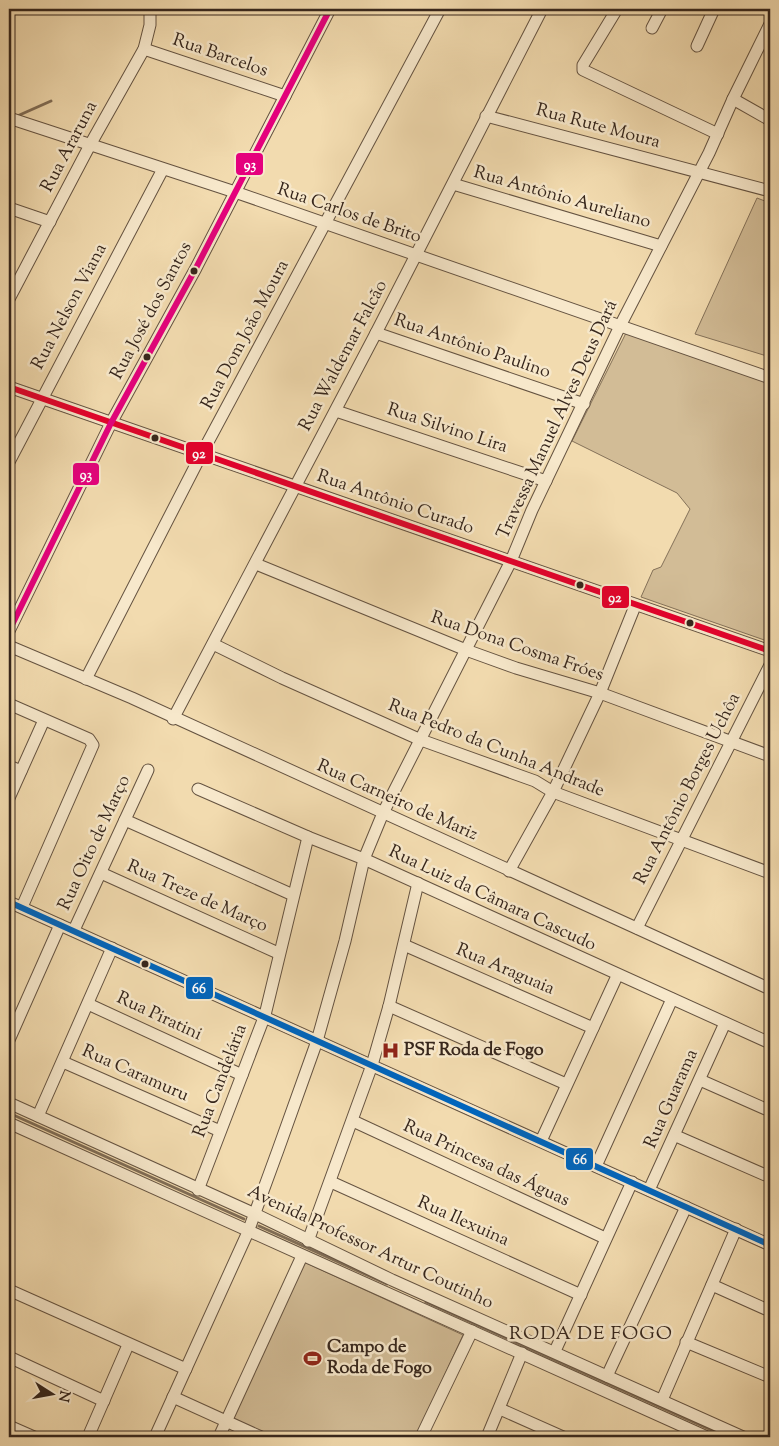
<svg xmlns="http://www.w3.org/2000/svg" width="779" height="1446" font-family="'Sorts Mill Goudy',serif">
<rect width="100%" height="100%" fill="#f2dbaf"/>
<filter id="stains"><feTurbulence type="fractalNoise" baseFrequency=".004" numOctaves="4"/><feColorMatrix values="0 0 0 0 .2 0 0 0 0 .09 0 0 0 0 .02 0 0 0 .5 -.17"/></filter>
<radialGradient id="worn" r=".72"><stop offset=".6" stop-color="#630" stop-opacity="0"/><stop offset="1" stop-color="#630" stop-opacity=".3"/></radialGradient>
<g fill="#d2bc96" stroke="#847159">
<path d="M757,198L770,203V357L695,334Z"/>
<path d="M626,333L770,379V642L641,597L653,570L661,567L690,509L677,493L572,441Z"/>
<path d="M304,1262L463,1335L416,1437H273L233,1418Z"/>
</g>
<g fill="none" stroke-linecap="round" stroke-linejoin="round">
<g stroke="#806d56" stroke-width="3">
<path d="M15,117L51,101"/>
<path d="M9,1113L244,1219"/>
<path d="M259,1226L387,1284"/>
<path d="M426,1302L727,1437"/>
</g>
<defs>
<g id="minor">
<path d="M617,9L583,65V70L718,134"/>
<path d="M652,28L662,9"/>
<path d="M697,46L714,9"/>
<path d="M144,49L285,96"/>
<path d="M733,99L770,120"/>
<path d="M486,116L770,191"/>
<path d="M9,118L235,192L770,378"/>
<path d="M453,184L661,246"/>
<path d="M9,208L50,222"/>
<path d="M9,299L90,145L144,49L150,25V9"/>
<path d="M376,333L584,404"/>
<path d="M9,387L770,651"/>
<path d="M336,411L546,481"/>
<path d="M9,462L163,169"/>
<path d="M256,564L466,650L516,668L600,693L770,756"/>
<path d="M9,631L111,423L196,268L330,9"/>
<path d="M213,644L282,678L421,740L535,781L553,792L770,873"/>
<path d="M9,646L132,698L770,989"/>
<path d="M86,679L201,455L440,9"/>
<path d="M9,704L89,739L93,745L22,907"/>
<path d="M173,719L376,333L542,9"/>
<path d="M9,766L21,771"/>
<path d="M198,789L308,837L364,859L770,1043"/>
<path d="M9,798L44,720"/>
<path d="M125,820L293,895"/>
<path d="M509,871L553,792L600,693L635,606"/>
<path d="M101,873L278,953"/>
<path d="M9,902L770,1245"/>
<path d="M637,928L770,665"/>
<path d="M74,930L148,770"/>
<path d="M404,945L593,1028"/>
<path d="M88,1004L242,1075"/>
<path d="M389,1006L566,1084"/>
<path d="M9,1040L60,925"/>
<path d="M63,1062L220,1131"/>
<path d="M700,1080L770,1111"/>
<path d="M9,1103L255,1214L392,1280L743,1437"/>
<path d="M38,1116L112,948"/>
<path d="M353,1121L605,1238"/>
<path d="M9,1123L707,1437"/>
<path d="M676,1136L770,1177"/>
<path d="M541,1141L617,976"/>
<path d="M596,1166L672,999"/>
<path d="M331,1182L581,1295"/>
<path d="M198,1190L265,1015L308,837"/>
<path d="M649,1190L725,1023"/>
<path d="M308,1241L372,1065L389,1006L418,883"/>
<path d="M712,1285L770,1311"/>
<path d="M9,1290L186,1369"/>
<path d="M686,1342L770,1377"/>
<path d="M555,1351L632,1182"/>
<path d="M9,1357L104,1401"/>
<path d="M607,1376L686,1207"/>
<path d="M173,1397L261,1437"/>
<path d="M662,1400L736,1229"/>
<path d="M500,1409L563,1437"/>
<path d="M9,1426L34,1437"/>
<path d="M88,1437L128,1345"/>
<path d="M155,1437L248,1232L278,1150L317,1041L345,941L364,859L383,813L511,561L532,510L620,326L709,153L733,99L770,24"/>
<path d="M219,1437L302,1256"/>
<path d="M421,1437L472,1331"/>
<path d="M487,1437L522,1353"/>
</g>
</defs>
<use href="#minor" stroke="#655341" stroke-width="13"/>
<use href="#minor" stroke="#f7e8cb" stroke-width="11"/>
<defs>
<path id="bus-1" d="M9,387L770,651"/>
<path id="bus-2" d="M9,631L111,423L196,268L330,9"/>
<path id="bus-3" d="M9,902L770,1245"/>
</defs>
<use href="#bus-1" stroke="#f7e8cb" stroke-width="10"/>
<use href="#bus-2" stroke="#f7e8cb" stroke-width="10"/>
<use href="#bus-3" stroke="#f7e8cb" stroke-width="10"/>
<use href="#bus-1" stroke="#e4002b" stroke-width="6"/>
<use href="#bus-2" stroke="#e5007d" stroke-width="6"/>
<use href="#bus-3" stroke="#0065bd" stroke-width="6"/>
</g>
<defs>
<symbol id="hospital-bare" viewBox="-9 -9 18 18"><path d="M-5-5h3v3.5h4V-5h3V5h-3V1.5h-4V5h-3Z" fill="#8f2418" stroke="#f7e8cb" stroke-width="2.5" paint-order="stroke"/></symbol>
<symbol id="stadium-bare" viewBox="-9 -9 18 18"><path d="M0-5a6.5 5 0 1 0 0 10a6.5 5 0 1 0 0-10ZM-3.5-1.8h7v3.6h-7Z" fill="#8f2418" stroke="#f7e8cb" stroke-width="2.5" paint-order="stroke"/></symbol>
</defs>
<g fill-rule="evenodd">
<use href="#hospital-bare" x="378" y="1038" width="25" height="25"/>
<use href="#stadium-bare" x="300" y="1346" width="25" height="25"/>
</g>
<g fill="#36261c" stroke="#f7e8cb" stroke-width="2">
<circle cx="194" cy="271" r="4.5"/>
<circle cx="147" cy="357" r="4.5"/>
<circle cx="155" cy="438" r="4.5"/>
<circle cx="580" cy="585" r="4.5"/>
<circle cx="690" cy="623" r="4.5"/>
<circle cx="145" cy="964" r="4.5"/>
</g>
<g text-anchor="middle" dominant-baseline="central" stroke-width="5" stroke-linejoin="round" paint-order="stroke">
<g font-size="18" fill="#36261c" stroke="#f7e8cb">
<text transform="translate(220 56) rotate(19)">Rua Barcelos</text>
<text transform="translate(598 127) rotate(15)">Rua Rute Moura</text>
<text transform="translate(70 147) rotate(-62)">Rua Araruna</text>
<text transform="translate(562 198) rotate(16)">Rua Antônio Aureliano</text>
<text transform="translate(349 214) rotate(19)">Rua Carlos de Brito</text>
<text transform="translate(70 307) rotate(-62)">Rua Nelson Viana</text>
<text transform="translate(152 311) rotate(-62)">Rua José dos Santos</text>
<text transform="translate(246 335) rotate(-62)">Rua Dom João Moura</text>
<text transform="translate(472 347) rotate(19)">Rua Antônio Paulino</text>
<text transform="translate(344 356) rotate(-62)">Rua Waldemar Falcão</text>
<text transform="translate(558 420) rotate(-65)">Travessa Manuel Alves Deus Dará</text>
<text transform="translate(447 429) rotate(18)">Rua Silvino Lira</text>
<text transform="translate(395 503) rotate(19)">Rua Antônio Curado</text>
<text transform="translate(517 647) rotate(19)">Rua Dona Cosma Fróes</text>
<text transform="translate(496 749) rotate(22)">Rua Pedro da Cunha Andrade</text>
<text transform="translate(688 789) rotate(-63)">Rua Antônio Borges Uchôa</text>
<text transform="translate(397 801) rotate(24)">Rua Carneiro de Mariz</text>
<text transform="translate(95 843) rotate(-65)">Rua Oito de Março</text>
<text transform="translate(197 897) rotate(24)">Rua Treze de Março</text>
<text transform="translate(492 899) rotate(25)">Rua Luiz da Câmara Cascudo</text>
<text transform="translate(505 970) rotate(23)">Rua Araguaia</text>
<text transform="translate(159 1017) rotate(25)">Rua Piratini</text>
<text transform="translate(135 1074) rotate(24)">Rua Caramuru</text>
<text transform="translate(221 1081) rotate(-69)">Rua Candelária</text>
<text transform="translate(672 1099) rotate(-66)">Rua Guarama</text>
<text transform="translate(486 1164) rotate(25)">Rua Princesa das Águas</text>
<text transform="translate(463 1222) rotate(24)">Rua Ilexuina</text>
<text transform="translate(370 1248) rotate(25)">Avenida Professor Artur Coutinho</text>
</g>
<g font-size="18" font-weight="bold" fill="#36261c" stroke="#f7e8cb" text-anchor="start">
<text x="404" y="1051">PSF Roda de Fogo</text>
<text x="327" y="1348">Campo de<tspan x="327" dy="21">Roda de Fogo</tspan></text>
</g>
<g font-size="19" letter-spacing="1" fill="#36261c" stroke="#f7e8cb">
<text x="591" y="1334">RODA DE FOGO</text>
</g>
</g>
<g stroke="#f7e8cb" stroke-width="2">
<rect x="235" y="152" width="29" height="24" rx="5" fill="#e5007d"/>
<rect x="185" y="441" width="29" height="24" rx="5" fill="#e4002b"/>
<rect x="72" y="462" width="28" height="24" rx="5" fill="#e5007d"/>
<rect x="601" y="585" width="29" height="24" rx="5" fill="#e4002b"/>
<rect x="185" y="976" width="29" height="24" rx="5" fill="#0065bd"/>
<rect x="565" y="1147" width="29" height="24" rx="5" fill="#0065bd"/>
</g>
<g font-size="14" text-anchor="middle" font-weight="bold" fill="#fff">
<text x="250" y="169">93</text>
<text x="199" y="458">92</text>
<text x="86" y="479">93</text>
<text x="615" y="602">92</text>
<text x="199" y="993">66</text>
<text x="580" y="1164">66</text>
</g>
<rect width="779" height="1446" fill="none" stroke="#f2dbaf" stroke-width="30"/>
<rect x="10" y="10" width="759" height="1426" fill="none" stroke="#36261c" stroke-width="2.5"/>
<rect x="15" y="15" width="749" height="1416" fill="none" stroke="#36261c"/>
<g transform="translate(52 1394) rotate(101)" stroke="#f7e8cb" stroke-width="4" paint-order="stroke">
<path d="M0-4L9 19L0 12L-9 19Z" fill="#36261c"/>
<text y="-8" font-size="14" font-weight="bold" text-anchor="middle" fill="#36261c">N</text>
</g>
<rect width="100%" height="100%" filter="url(#stains)"/>
<rect width="100%" height="100%" fill="url(#worn)"/>
</svg>
